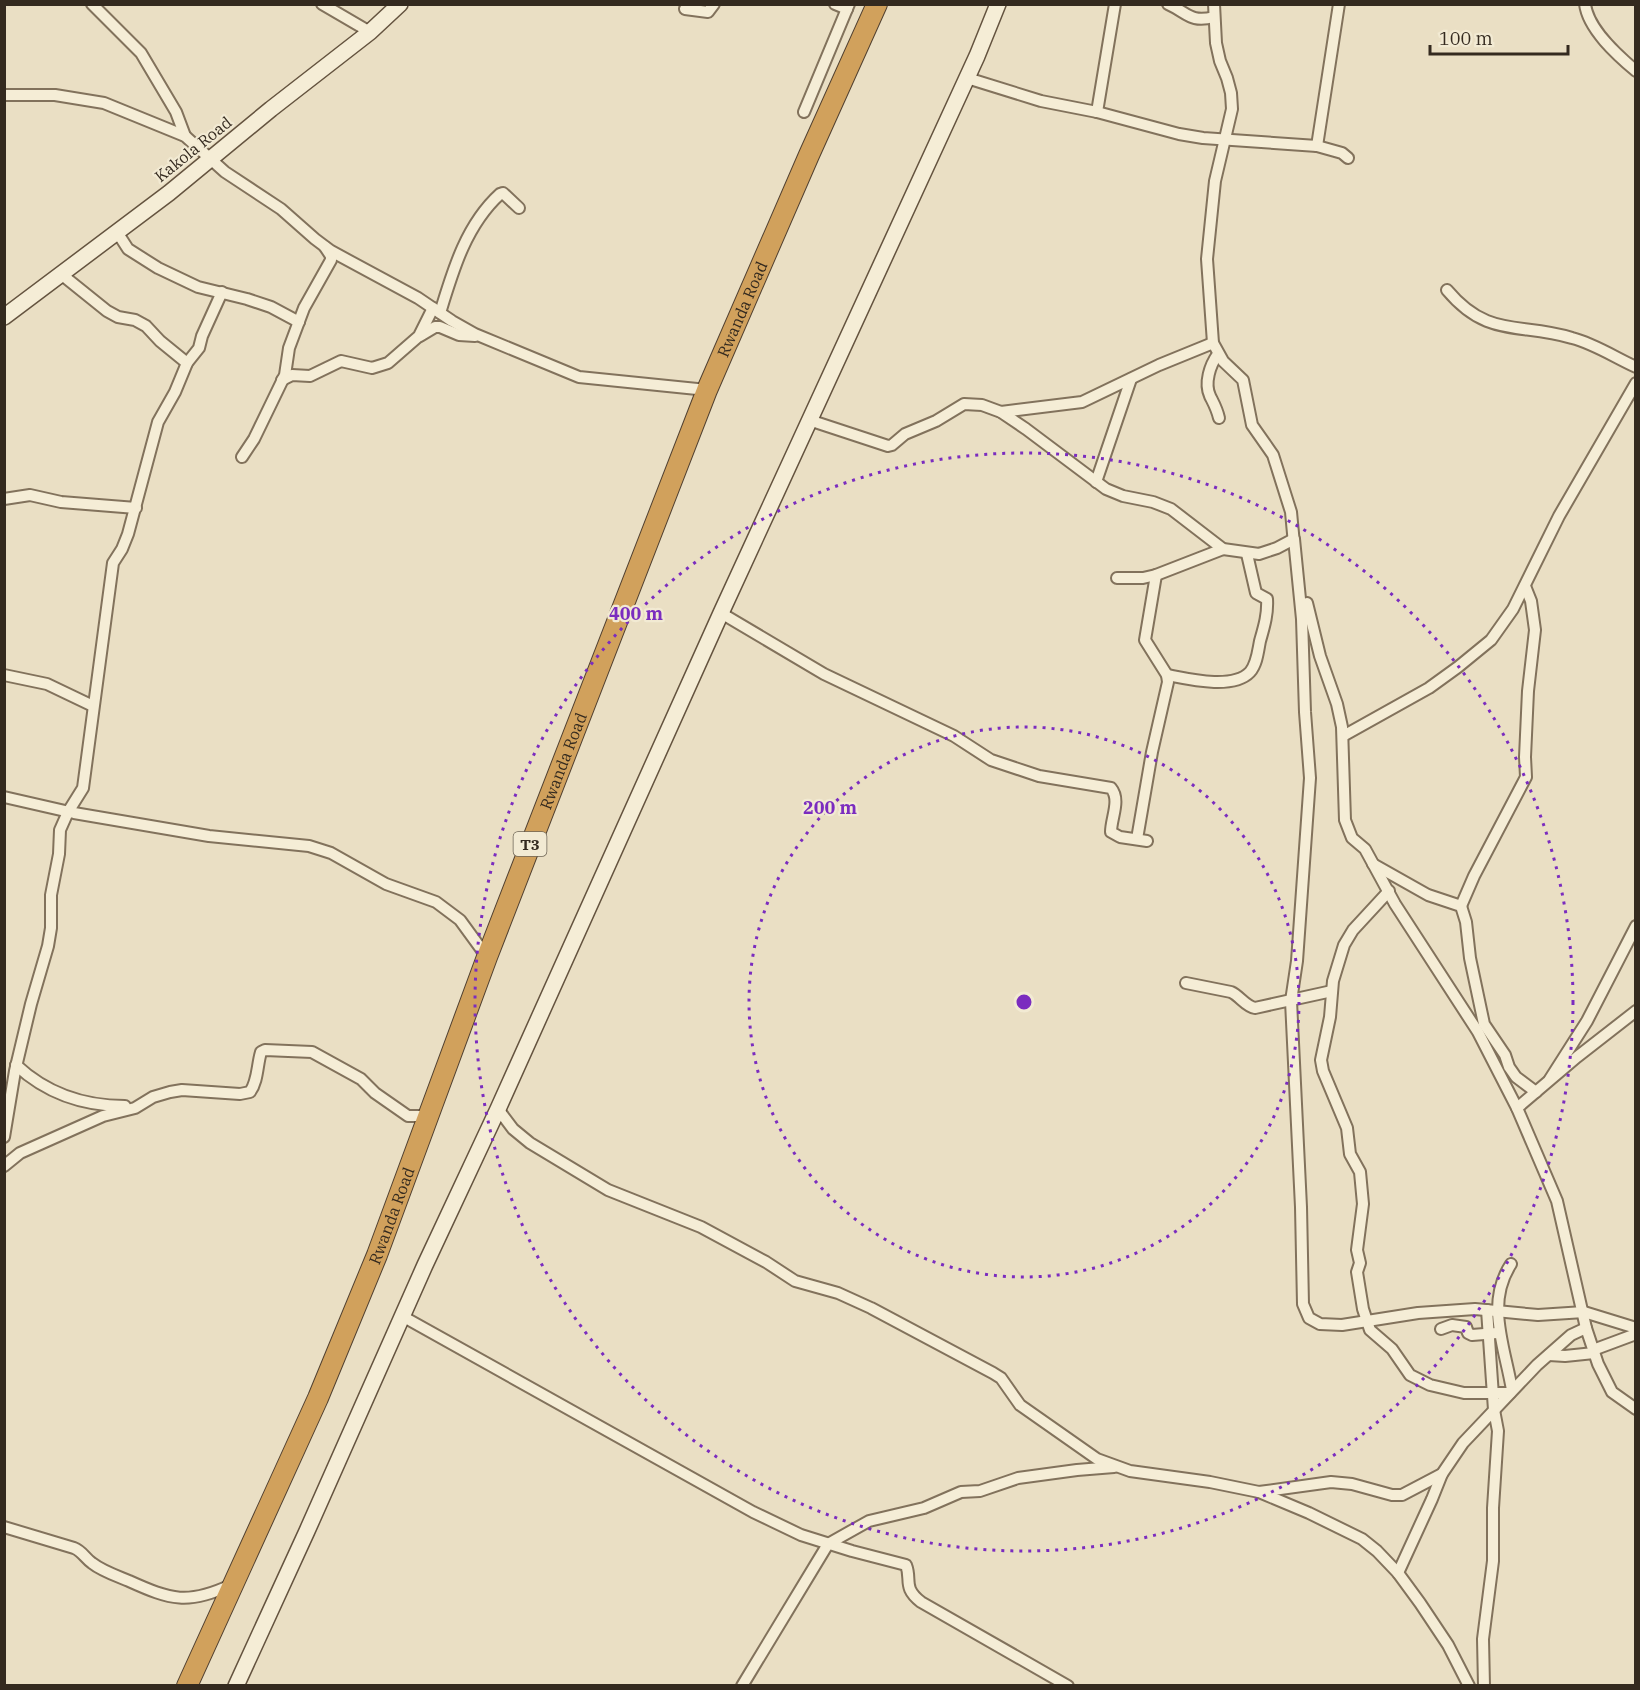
<svg xmlns="http://www.w3.org/2000/svg" width="1640" height="1690" font-family="'IBM Plex Serif',serif">
<rect width="100%" height="100%" fill="#eadfc4"/>
<g fill="none" stroke-linecap="round" stroke-linejoin="round">
<defs>
<g id="street">
<path d="M92,4L141,53L176,112L185,136"/>
<path d="M322,4L370,32"/>
<path d="M835,4L847,9"/>
<path d="M1168,4C1188,13 1190,23 1214,17"/>
<path d="M1214,4L1216,43L1220,61L1227,78L1231,93L1232,109L1215,181L1207,259L1213,343L1223,361L1243,380L1252,425L1273,455L1291,512L1294,544"/>
<path d="M1585,4C1588,29 1617,55 1636,71"/>
<path d="M685,9L708,12L714,4"/>
<path d="M967,78L1041,101L1097,112L1179,134L1203,138L1317,146L1342,153L1348,158"/>
<path d="M4,95H55L104,103L185,136L225,172L281,209L315,239L331,251L418,298L452,321L475,334L579,377L707,390"/>
<path d="M804,112L849,4"/>
<path d="M1097,112L1115,4"/>
<path d="M1317,146L1339,4"/>
<path d="M117,232L128,249L158,268L198,287L247,299L271,307L299,322"/>
<path d="M61,274L107,311L118,317L135,320L146,326L160,341L187,363"/>
<path d="M1447,290C1488,339 1520,322 1572,338C1595,344 1614,357 1636,367"/>
<path d="M440,313C453,270 466,225 500,194L503,193L519,208"/>
<path d="M420,336L435,327H440L459,335L475,336"/>
<path d="M1218,354C1210,365 1204,383 1210,396C1214,404 1217,409 1219,418"/>
<path d="M282,380L292,375L310,376L341,361L372,368L388,363L419,336L433,308"/>
<path d="M1001,412L1082,402L1159,365L1213,343"/>
<path d="M809,420L888,446L892,445L905,434L936,421L964,404L982,405L1001,412L1026,429L1106,489L1123,496L1153,502L1171,509L1223,549L1259,554L1277,548L1294,539L1302,619L1305,712L1310,778L1297,961L1291,1001L1301,1207L1303,1304L1309,1318L1320,1324L1342,1325L1418,1313L1475,1309L1538,1315L1584,1312L1636,1328"/>
<path d="M242,457L254,439L285,375L289,348L304,308L331,260V256L325,247"/>
<path d="M1096,482L1131,379"/>
<path d="M4,499L30,495L61,502L136,508"/>
<path d="M1117,578H1143L1156,575L1223,549"/>
<path d="M1307,603L1320,656L1337,704L1342,727L1345,820L1352,838L1365,849L1395,904L1478,1032L1517,1108L1557,1201L1586,1328L1598,1364L1612,1392L1636,1409"/>
<path d="M721,613L824,674L954,736L991,760L1039,776L1111,788C1121,800 1111,818 1111,832L1120,837L1147,841"/>
<path d="M4,675L47,684L93,706"/>
<path d="M1167,675C1188,679 1233,690 1250,672C1257,664 1258,651 1260,641C1264,627 1268,614 1267,599L1256,593L1247,554"/>
<path d="M1343,736L1429,688L1458,667L1491,640L1513,609L1559,516L1636,383"/>
<path d="M4,797L74,813L209,836L309,846L331,853L386,884L436,902L460,920L487,957"/>
<path d="M1137,839L1152,752L1168,682L1167,675L1145,640L1156,575"/>
<path d="M1373,864L1428,895L1461,906L1466,922L1470,958L1484,1024L1505,1055L1509,1067L1516,1077L1536,1092"/>
<path d="M1389,891L1353,930L1344,945L1333,981L1330,1017L1321,1060L1323,1071L1347,1128L1350,1154L1360,1172L1363,1204L1357,1250L1360,1263L1357,1272L1363,1309L1370,1330L1392,1349L1410,1375L1430,1385L1464,1393H1510"/>
<path d="M1461,906L1474,876L1526,777L1525,757L1528,691L1535,630L1531,601L1525,586"/>
<path d="M1186,983L1231,992C1240,996 1245,1006 1255,1008L1332,991"/>
<path d="M16,1065C47,1094 84,1106 125,1106"/>
<path d="M1550,1079L1587,1021L1636,926"/>
<path d="M1517,1108L1577,1057L1636,1011"/>
<path d="M498,1109L513,1129L530,1143L608,1190L701,1227L766,1262L795,1281L838,1293L871,1308L993,1373L1001,1378L1020,1405L1097,1459L1130,1471L1210,1482L1259,1492L1309,1513L1362,1539L1377,1551L1398,1573L1420,1603L1448,1645L1469,1686"/>
<path d="M4,1137L15,1071L31,1004L48,946L51,928V895L59,854L60,830L68,812L83,788L113,563L122,549L128,534L158,422L175,392L187,363L199,348L202,336L222,292"/>
<path d="M4,1166L20,1153L103,1116L135,1108L153,1097L170,1092L182,1090L240,1094L250,1092C258,1081 257,1065 261,1052L265,1050L312,1052L361,1079L375,1093L408,1116H428"/>
<path d="M1511,1264C1485,1304 1505,1347 1512,1390"/>
<path d="M402,1316L753,1512L801,1535L852,1551L906,1565C912,1580 902,1587 921,1602L1068,1686"/>
<path d="M1441,1329L1452,1325L1466,1327L1468,1333L1472,1335L1497,1333"/>
<path d="M1593,1350L1636,1334"/>
<path d="M1549,1355L1565,1356L1594,1353"/>
<path d="M1259,1492L1331,1482L1352,1484L1392,1495H1402L1442,1474L1463,1443L1537,1365L1571,1335L1586,1328"/>
<path d="M4,1527L74,1548C82,1551 85,1558 92,1563C102,1571 117,1576 129,1581C171,1600 188,1605 231,1585"/>
<path d="M1398,1573L1432,1499L1442,1474"/>
<path d="M742,1686L828,1544L869,1521L924,1508L961,1492L980,1491L1018,1478L1077,1470L1114,1467"/>
<path d="M1484,1686L1483,1639L1493,1561V1508L1498,1431L1494,1410L1487,1310"/>
</g>
<g id="secondary">
<path d="M4,317L169,193L271,109L370,32L400,4"/>
<path d="M236,1686L307,1531L425,1265L498,1109L721,613L977,56L998,4"/>
</g>
<g id="highway">
<path id="s1" d="M187,1686L318,1398L377,1255L487,957L707,390L809,155L877,4"/>
</g>
</defs>
<use href="#street" stroke="#82725c" stroke-width="14"/>
<use href="#secondary" stroke="#64533f" stroke-width="18"/>
<use href="#highway" stroke="#514030" stroke-width="22"/>
<use href="#street" stroke="#f5edd6" stroke-width="10"/>
<use href="#secondary" stroke="#f5edd6" stroke-width="15"/>
<use href="#highway" stroke="#d1a15c" stroke-width="20"/>
</g>
<g fill="none" stroke="#7b2cbf" stroke-width="3" stroke-dasharray="3 6">
<circle cx="1024" cy="1002" r="275"/>
<circle cx="1024" cy="1002" r="549"/>
</g>
<g text-anchor="middle" dominant-baseline="central" stroke-width="4.5" stroke-linejoin="round" paint-order="stroke">
<rect fill="#f2ead3" stroke="#6d6455" stroke-width="1.5" x="513.5" y="832" width="33" height="24" rx="4.5"/>
<g font-size="15" font-weight="bold" fill="#342a1f">
<text x="530" y="844">T3</text>
</g>
<g font-size="16" fill="#342a1f" stroke="#f2ead3">
<text transform="translate(193 149) rotate(-39)">Kakola Road</text>
<text stroke="none"><textPath href="#s1" startOffset="1485">Rwanda Road</textPath></text>
<text stroke="none"><textPath href="#s1" startOffset="999">Rwanda Road</textPath></text>
<text stroke="none"><textPath href="#s1" startOffset="513">Rwanda Road</textPath></text>
</g>
</g>
<circle cx="1024" cy="1002" r="9" fill="#7b2cbf" stroke="#f2ead3" stroke-width="3"/>
<g font-size="18" text-anchor="middle" font-weight="bold" fill="#7b2cbf" stroke="#f2ead3" stroke-width="4.5" stroke-linejoin="round" paint-order="stroke">
<text x="636" y="620">400 m</text>
<text x="830" y="814">200 m</text>
</g>
<rect width="1640" height="1690" fill="none" stroke="#342a1f" stroke-width="12"/>
<path d="M1430 45v9h138v-9" fill="none" stroke="#342a1f" stroke-width="3"/>
<text x="1439" y="45" font-size="18" fill="#342a1f" stroke="#f2ead3" stroke-width="4.5" paint-order="stroke">100 m</text>
</svg>
